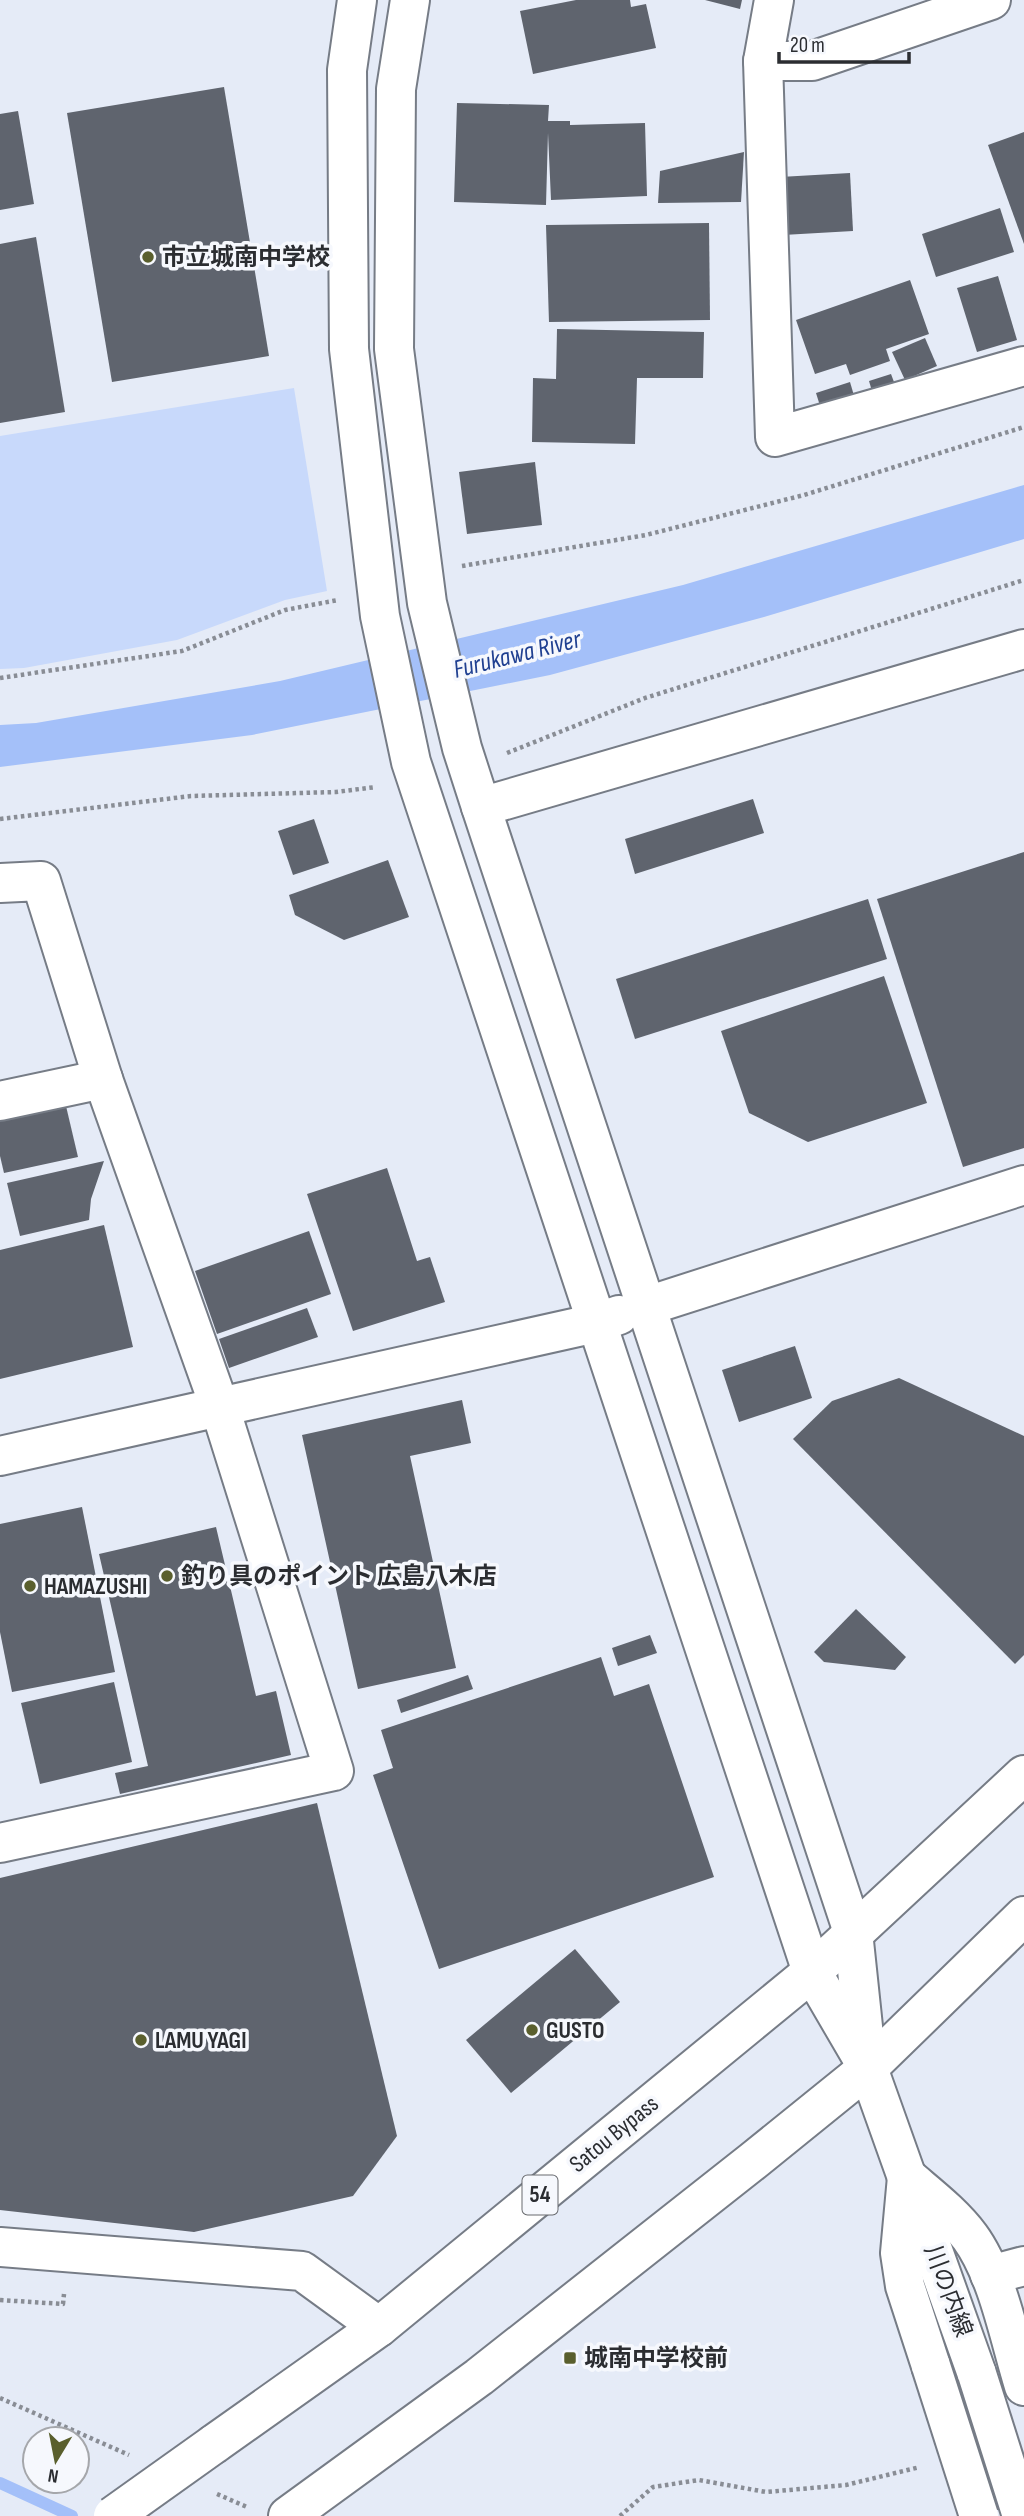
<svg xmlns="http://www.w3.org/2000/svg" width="1024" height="2516" font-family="'Sofia Sans Condensed','Noto Sans JP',sans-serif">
<rect width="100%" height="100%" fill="#e5ebf7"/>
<path fill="#c8d9fb" d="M294,388L327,591L285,600L177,640L24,668L0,669V436Z"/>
<path fill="#a4c0f9" d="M1024,485V539L764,617L550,675L252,735L0,767V725L36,723L280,681L683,585Z"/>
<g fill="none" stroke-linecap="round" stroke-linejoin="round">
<path stroke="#a4c0f9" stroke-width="12" d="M0,2483L72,2516"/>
</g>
<g fill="#5f646e">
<path d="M576,0H630L631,7L646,4L656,48L533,74L520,11Z"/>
<path d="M705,0H742L740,9Z"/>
<path d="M224,87L269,356L112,382L67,113Z"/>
<path d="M457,103L549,105L548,121H570V125L645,123L647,196L551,200L548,133L546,205L454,202Z"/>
<path d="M18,111L34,204L0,210V114Z"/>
<path d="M1024,132V244L988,145Z"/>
<path d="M744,152L741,202L658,203L660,171Z"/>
<path d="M850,173L853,231L783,235L780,177Z"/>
<path d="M1000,208L1014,252L936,277L922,234Z"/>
<path d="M709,223L710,320L549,322L546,225Z"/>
<path d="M36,237L65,412L0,423V244Z"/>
<path d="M998,276L1017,340L977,352L957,288Z"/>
<path d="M910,280L929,334L886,349L890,361L850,375L846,364L815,374L796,320Z"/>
<path d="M557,329L704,332L703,378H637L635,444L532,442L533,378L556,379Z"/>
<path d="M925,338L937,366L905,380L892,352Z"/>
<path d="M891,374L897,390L874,398L869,381Z"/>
<path d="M850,382L855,399L821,409L816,393Z"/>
<path d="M535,462L542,525L467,534L459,472Z"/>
<path d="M753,799L764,833L635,874L625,839Z"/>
<path d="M314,819L329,863L293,875L278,831Z"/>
<path d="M1024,852V1148L963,1167L877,899Z"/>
<path d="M388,860L409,917L344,940L295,915L289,895Z"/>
<path d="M868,899L887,959L635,1039L616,979Z"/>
<path d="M884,976L927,1103L808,1142L749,1113L721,1031Z"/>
<path d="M66,1106L78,1157L4,1173L0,1156V1121Z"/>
<path d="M104,1161L91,1199L89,1220L20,1236L7,1183Z"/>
<path d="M387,1168L417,1261L430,1257L445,1302L353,1331L307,1194Z"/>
<path d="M104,1225L133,1347L0,1379V1250Z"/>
<path d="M309,1231L331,1294L217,1334L195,1271Z"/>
<path d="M307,1308L318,1337L229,1368L219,1339Z"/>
<path d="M795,1346L812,1398L739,1422L722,1370Z"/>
<path d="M899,1378L1024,1436V1655L1015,1664L793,1439L832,1401Z"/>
<path d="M462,1400L471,1443L410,1456L456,1668L358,1689L302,1435Z"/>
<path d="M82,1507L115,1672L12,1692L0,1632V1524Z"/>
<path d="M216,1527L256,1696L276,1691L291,1755L120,1794L115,1773L148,1766L99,1554Z"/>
<path d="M856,1609L906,1657L895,1670L824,1662L814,1652Z"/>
<path d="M650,1635L657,1653L618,1666L612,1648Z"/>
<path d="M601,1657L614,1696L649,1684L714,1877L439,1969L373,1775L393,1768L381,1730Z"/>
<path d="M468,1675L473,1689L401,1713L397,1700Z"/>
<path d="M114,1682L132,1762L40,1784L21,1703Z"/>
<path d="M317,1803L397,2136L353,2196L194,2232L0,2210V1878Z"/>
<path d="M575,1949L620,2002L511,2093L466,2040Z"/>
</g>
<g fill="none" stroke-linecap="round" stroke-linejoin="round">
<defs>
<g id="minor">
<path d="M774,0L763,61L775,437L1024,366"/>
<path d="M763,61H812L991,0"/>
<path d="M481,807L1024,649"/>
<path d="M0,883L41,881L103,1079L220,1408L334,1771L0,1843"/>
<path d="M0,1101L103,1079"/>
<path d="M644,1307L1024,1185"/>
<path d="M907,2177C929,2196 953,2214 970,2237C998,2275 1010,2341 1024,2386"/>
<path d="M907,2177L900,2253L905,2286L931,2366"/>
<path d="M0,2247L302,2271L379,2327"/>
<path d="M990,2275L1024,2266"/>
</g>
<g id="tertiary">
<path d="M357,0L347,70L349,349L380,616L411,762L812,1972L868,2068L977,2374"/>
<path d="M410,0L396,89L394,349L427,603L462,748L481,807L853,1932L866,2055"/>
<path d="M0,1456L596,1323L619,1315"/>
</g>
<g id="trunk">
<path d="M214,2444L379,2327L812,1972L1024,1775"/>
<path d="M288,2516L479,2377L753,2161L868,2068L1024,1916"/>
</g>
</defs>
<use href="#minor" stroke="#767c86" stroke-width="42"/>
<use href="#tertiary" stroke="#767c86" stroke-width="42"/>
<use href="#trunk" stroke="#767c86" stroke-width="42"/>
<g stroke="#898d95" stroke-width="4.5" stroke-dasharray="3.5 3.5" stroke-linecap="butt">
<path d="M462,566L646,535L804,495L1024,427"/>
<path d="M0,678L182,651L285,610L338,600"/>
<path d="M507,753L645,698L1024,580"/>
<path d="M0,819L191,796L336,792L376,787"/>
<path d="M0,2300L63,2304L64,2294"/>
<path d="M0,2398L129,2455"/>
<path d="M217,2494L247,2507"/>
<path d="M620,2516L653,2487L699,2480L766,2492L846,2485L920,2467"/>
</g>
<use href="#minor" stroke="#fff" stroke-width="38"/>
<use href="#tertiary" stroke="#fff" stroke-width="38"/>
<use href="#trunk" stroke="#fff" stroke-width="38"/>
<defs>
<path id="minor-bridge" d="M931,2366L979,2516"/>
<path id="tertiary-bridge" d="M977,2374L1022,2516"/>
<path id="trunk-bridge" d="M113,2516L214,2444"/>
</defs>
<use href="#minor-bridge" stroke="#767c86" stroke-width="42" stroke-linecap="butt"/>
<use href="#tertiary-bridge" stroke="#767c86" stroke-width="42" stroke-linecap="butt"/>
<use href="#trunk-bridge" stroke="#767c86" stroke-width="42" stroke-linecap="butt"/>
<use href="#minor-bridge" stroke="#fff" stroke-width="38"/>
<use href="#tertiary-bridge" stroke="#fff" stroke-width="38"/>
<use href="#trunk-bridge" stroke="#fff" stroke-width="38"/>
</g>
<g fill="#5a5f2d" stroke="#f6f8fd" stroke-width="2.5">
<circle cx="148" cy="257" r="7"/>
<circle cx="167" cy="1576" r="7"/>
<circle cx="30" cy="1586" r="7"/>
<circle cx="532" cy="2030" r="7"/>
<circle cx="141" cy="2040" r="7"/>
<rect x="563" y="2351" width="14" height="14" rx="3.5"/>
</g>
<g text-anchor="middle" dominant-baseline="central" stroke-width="7" stroke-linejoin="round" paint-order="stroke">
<rect fill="#f6f8fd" stroke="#686a6e" stroke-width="2" x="522.5" y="2175.5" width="35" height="39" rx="5"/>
<g font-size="23" font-weight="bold" fill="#2b2d31">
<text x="540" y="2195">54</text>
</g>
<g font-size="24" font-weight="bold" fill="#2b2d31" stroke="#f6f8fd" text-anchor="start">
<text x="162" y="257">市立城南中学校</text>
<text x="181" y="1576">釣り具のポイント 広島八木店</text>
<text x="44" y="1586">HAMAZUSHI</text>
<text x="546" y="2030">GUSTO</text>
<text x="155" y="2040">LAMU YAGI</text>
<text x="584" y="2358">城南中学校前</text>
</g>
<g font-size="24" fill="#2b2d31" stroke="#f6f8fd">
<text transform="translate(614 2134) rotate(-39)">Satou Bypass</text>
<text transform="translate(948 2291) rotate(70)">川の内線</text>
</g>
<g font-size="26" font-style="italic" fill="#204091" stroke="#f6f8fd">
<text transform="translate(517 655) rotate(-14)">Furukawa River</text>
</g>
</g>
<g transform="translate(56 2460) rotate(190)"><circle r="33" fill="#f6f8fd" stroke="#a5a7ab" stroke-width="2"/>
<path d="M0-5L12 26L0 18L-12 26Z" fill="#5a5f2d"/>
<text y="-10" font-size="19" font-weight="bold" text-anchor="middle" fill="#2b2d31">N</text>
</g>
<path d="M779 52v10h130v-10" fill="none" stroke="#2b2d31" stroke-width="3.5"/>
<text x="790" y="52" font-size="21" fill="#2b2d31" stroke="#f6f8fd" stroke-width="5" paint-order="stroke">20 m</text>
</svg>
